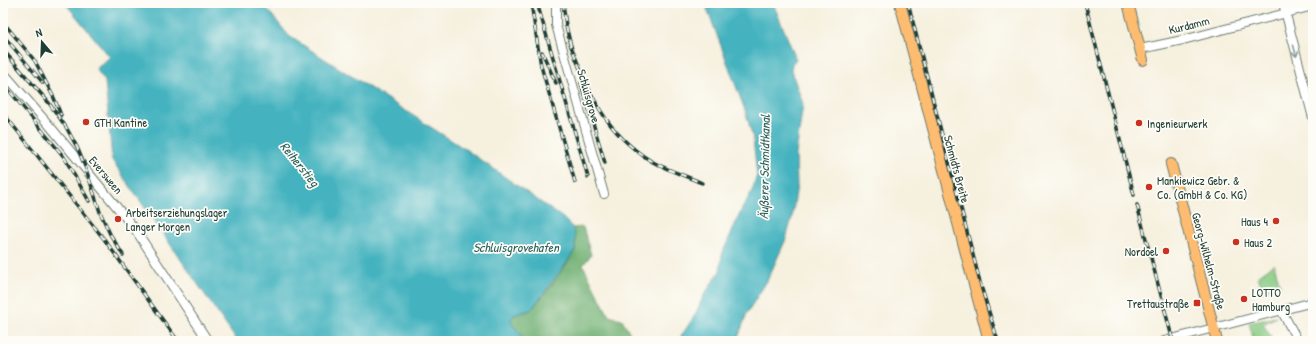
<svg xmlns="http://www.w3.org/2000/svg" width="1316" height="344" font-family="'Patrick Hand',sans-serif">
<rect width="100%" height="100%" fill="#fdfcf7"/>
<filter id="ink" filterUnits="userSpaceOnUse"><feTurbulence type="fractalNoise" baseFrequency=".025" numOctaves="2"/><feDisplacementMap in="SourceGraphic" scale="8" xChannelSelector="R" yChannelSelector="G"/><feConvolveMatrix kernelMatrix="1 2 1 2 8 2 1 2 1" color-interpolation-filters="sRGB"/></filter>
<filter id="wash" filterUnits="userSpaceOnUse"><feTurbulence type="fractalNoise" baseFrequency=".012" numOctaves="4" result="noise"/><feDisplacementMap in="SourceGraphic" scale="16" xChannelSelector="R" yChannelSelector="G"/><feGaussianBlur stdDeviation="0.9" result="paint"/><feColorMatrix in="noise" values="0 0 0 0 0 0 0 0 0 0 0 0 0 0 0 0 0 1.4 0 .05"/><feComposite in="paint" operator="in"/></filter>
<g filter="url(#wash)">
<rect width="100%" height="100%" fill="#f6f0de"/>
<g fill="#89cb83" stroke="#54845c">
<path d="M1274,264L1280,286L1263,291L1258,276Z"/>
<path d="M1276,317L1263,324L1273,341H1254L1249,323Z"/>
</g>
<path fill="#6eaf71" stroke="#467652" d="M583,227L591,255L583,265L609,316L622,319L634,341H526L512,324L511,318C516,313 524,313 530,310C536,307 573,257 575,250C576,243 574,235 573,228Z"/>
<g fill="#44b3bf" stroke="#32787a">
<path d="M65,3H262L289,36L468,151L563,218L573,228L575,237V250L565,265L531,310L514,315L511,318L512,324L526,341H237L112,160L105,81L96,69L110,57Z"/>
<path d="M705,3H773L796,59L792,64L791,70L803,104L796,154L797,185L792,218L786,239L767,281L747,313L737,341H678L695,315L704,295L720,271L722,255L726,245L742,209L752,191L757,175L753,139L746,113Z"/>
</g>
</g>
<g filter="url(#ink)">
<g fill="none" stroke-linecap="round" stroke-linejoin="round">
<defs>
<g id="minor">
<path d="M556,3V25L604,194"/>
<path d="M1283,3L1313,118"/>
<path d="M1140,49L1183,40L1313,6"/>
<path d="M3,72L49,125L135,229L208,341"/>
<path d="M1281,310L1298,341"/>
<path d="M1164,341L1313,302"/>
</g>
<g id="major">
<path d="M900,3L989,341"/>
<path d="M1128,3L1143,60"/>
<path d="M1171,164L1217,341"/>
</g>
</defs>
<use href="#minor" stroke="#6a7c70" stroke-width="10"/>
<use href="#major" stroke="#6a7c70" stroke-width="12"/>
<use href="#minor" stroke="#fff" stroke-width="8"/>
<use href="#major" stroke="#febc70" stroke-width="10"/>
<defs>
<g id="rail">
<path d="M531,3L541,66L575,182"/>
<path d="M537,3L588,177"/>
<path d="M563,3L566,26L571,46"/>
<path d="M908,3L981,286L998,341"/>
<path d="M1085,3L1134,195"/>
<path d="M3,22L35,61L54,98L61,115"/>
<path d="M3,35L43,83"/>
<path d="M569,41C589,92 603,131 651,161C667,170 686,176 702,183"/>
<path d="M3,50L49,103L66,127L77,147L86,169L100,212L110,234L123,255"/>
<path d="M542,52L556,83"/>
<path d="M3,83L64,157L89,201"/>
<path d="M581,83L605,163"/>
<path d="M3,113L104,239L178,341"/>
<path d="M1137,205L1173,341"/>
</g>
</defs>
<use href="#rail" stroke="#1f3d34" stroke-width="3.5"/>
<use href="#rail" stroke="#fdfcf7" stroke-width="2" stroke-dasharray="6" stroke-linecap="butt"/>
</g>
<defs><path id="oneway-shaft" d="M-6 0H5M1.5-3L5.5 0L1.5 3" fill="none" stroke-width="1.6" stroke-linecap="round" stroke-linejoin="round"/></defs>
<use stroke="#8f9e9a" href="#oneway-shaft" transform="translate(1295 51) rotate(75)"/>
</g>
<g fill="#c8321e" stroke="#fdfcf7" stroke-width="1.5">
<circle cx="86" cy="122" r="4"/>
<circle cx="1139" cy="123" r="4"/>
<circle cx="1149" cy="187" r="4"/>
<circle cx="118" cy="219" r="4"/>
<circle cx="1276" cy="221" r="4"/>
<circle cx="1236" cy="242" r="4"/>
<circle cx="1166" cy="251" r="4"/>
<circle cx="1244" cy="299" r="4"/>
<rect x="1193" y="299" width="8" height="8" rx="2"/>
</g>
<g text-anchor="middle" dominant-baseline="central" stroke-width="3.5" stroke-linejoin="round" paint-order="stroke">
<g font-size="12" fill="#1f3d34" stroke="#fdfcf7">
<text transform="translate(1189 25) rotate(-14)">Kurdamm</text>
<text transform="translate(589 96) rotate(74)">Schluisgrove</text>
<text transform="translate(957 169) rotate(75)">Schmidts Breite</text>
<text transform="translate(106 175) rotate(50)">Eversween</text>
<text transform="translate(1209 261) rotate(75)">Georg-Wilhelm-Straße</text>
</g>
<g font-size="12" fill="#1f3d34" stroke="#fdfcf7" text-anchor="start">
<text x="94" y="122">GTH Kantine</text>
<text x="1147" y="123">Ingenieurwerk</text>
<text x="1157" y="180">Mankiewicz Gebr. &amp;<tspan x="1157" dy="14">Co. (GmbH &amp; Co. KG)</tspan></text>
<text x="126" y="212">Arbeitserziehungslager<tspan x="126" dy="14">Langer Morgen</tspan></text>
<text x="1268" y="221" text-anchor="end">Haus 4</text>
<text x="1244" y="242">Haus 2</text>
<text x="1158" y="251" text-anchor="end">Nordoel</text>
<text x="1252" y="292">LOTTO<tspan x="1252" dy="14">Hamburg</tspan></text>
<text x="1189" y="303" text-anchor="end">Trettaustraße</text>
</g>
<g font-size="13" font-style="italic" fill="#2a605e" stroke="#fdfcf7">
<text transform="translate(300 164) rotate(51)">Reiherstieg</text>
<text transform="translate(764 167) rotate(-89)">Äußerer Schmidtkanal</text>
<text x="516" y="247">Schluisgrovehafen</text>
</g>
</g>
<rect width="1316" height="344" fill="none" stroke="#fdfcf7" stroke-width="16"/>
<g transform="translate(42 42) rotate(341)" stroke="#fdfcf7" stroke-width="3" paint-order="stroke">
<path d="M0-3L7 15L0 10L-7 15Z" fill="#1f3d34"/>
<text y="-6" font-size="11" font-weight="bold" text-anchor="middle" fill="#1f3d34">N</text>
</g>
</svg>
